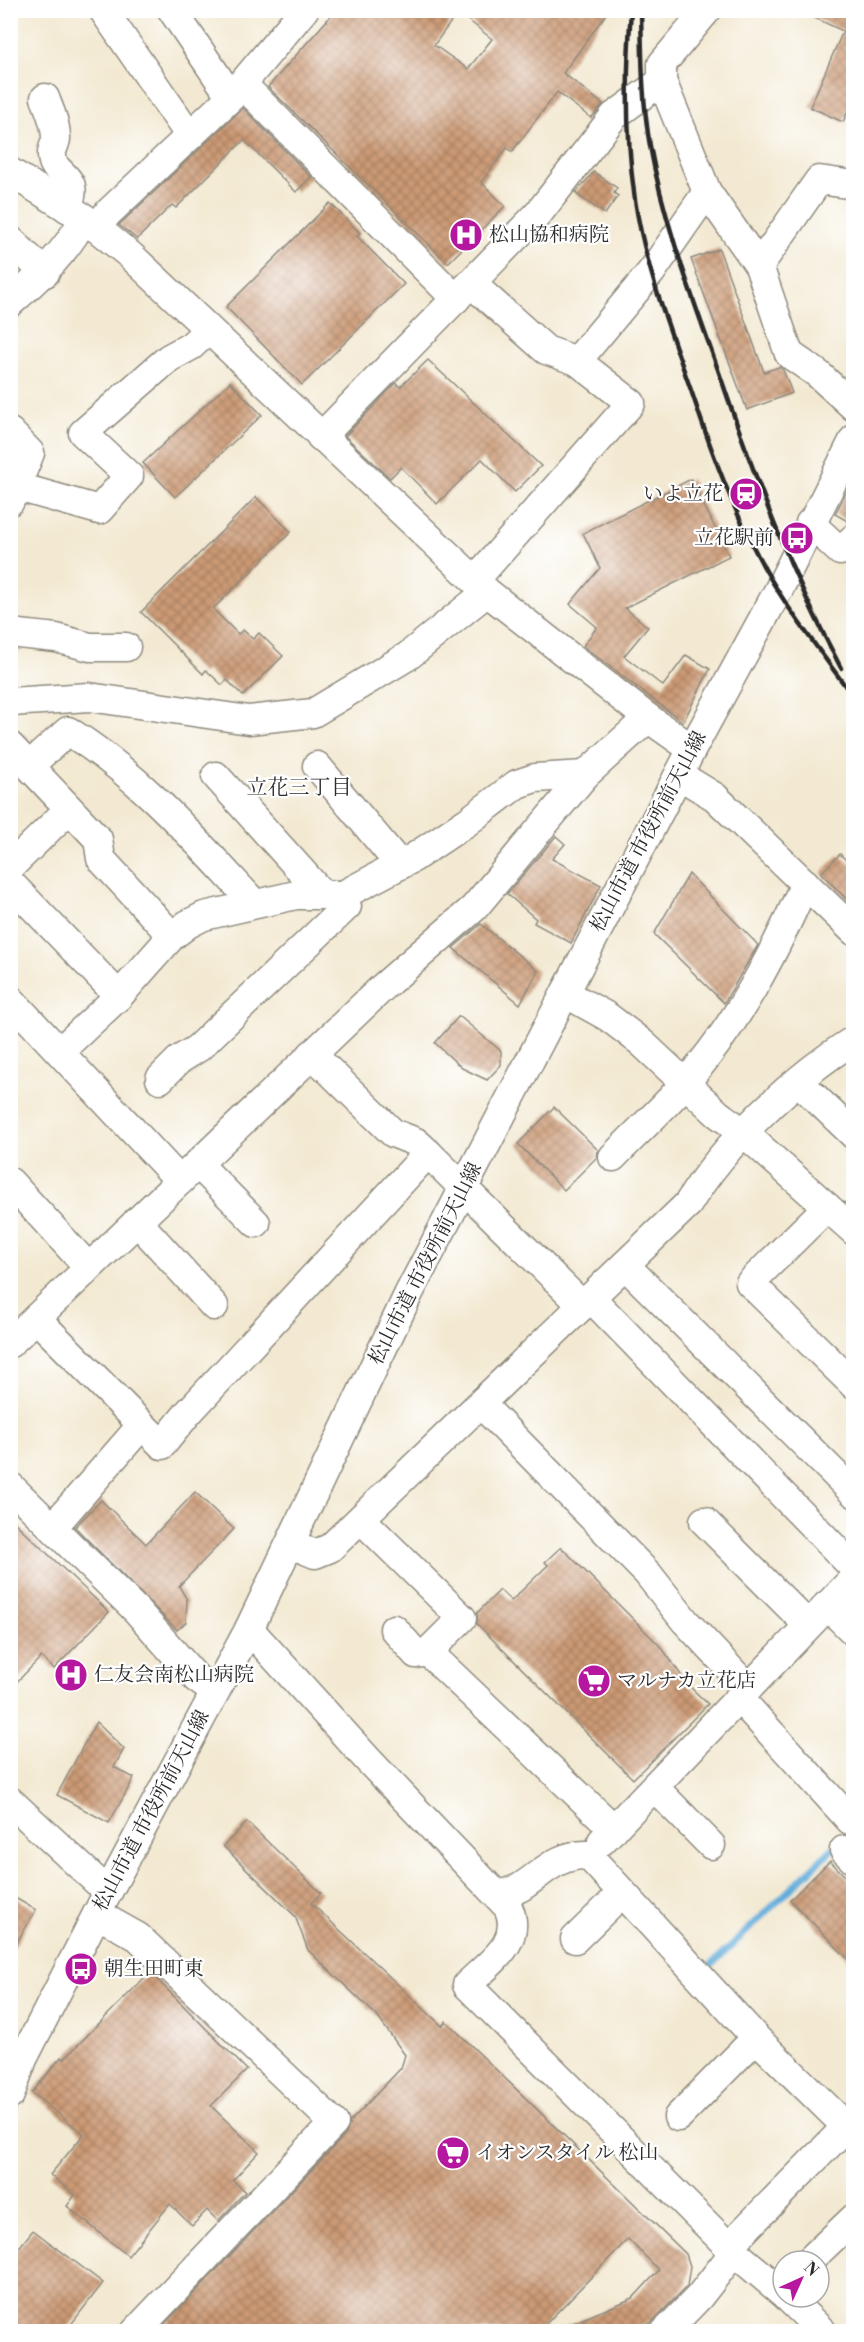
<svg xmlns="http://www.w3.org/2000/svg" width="864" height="2342" font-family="'Libre Bodoni','Noto Serif JP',serif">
<defs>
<pattern id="building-cross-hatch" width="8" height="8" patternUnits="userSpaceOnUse" patternTransform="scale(1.5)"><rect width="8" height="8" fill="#cc9a75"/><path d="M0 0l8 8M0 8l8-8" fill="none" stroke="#a67e60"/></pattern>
</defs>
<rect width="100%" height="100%" fill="#fff"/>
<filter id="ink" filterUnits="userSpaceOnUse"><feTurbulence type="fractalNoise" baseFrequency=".0167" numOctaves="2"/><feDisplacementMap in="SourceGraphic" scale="12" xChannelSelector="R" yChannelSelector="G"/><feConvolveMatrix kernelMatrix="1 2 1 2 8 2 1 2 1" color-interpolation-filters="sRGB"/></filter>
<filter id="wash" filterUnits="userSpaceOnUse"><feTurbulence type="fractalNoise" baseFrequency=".008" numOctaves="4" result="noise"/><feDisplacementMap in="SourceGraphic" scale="24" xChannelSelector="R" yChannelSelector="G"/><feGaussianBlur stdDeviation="1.35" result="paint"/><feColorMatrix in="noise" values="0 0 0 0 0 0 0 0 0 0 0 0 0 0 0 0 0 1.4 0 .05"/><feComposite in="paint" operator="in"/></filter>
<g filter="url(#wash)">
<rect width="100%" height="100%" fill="#f3e9d2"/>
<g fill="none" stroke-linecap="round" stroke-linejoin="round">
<path stroke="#62adda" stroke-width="7" d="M706,1970L851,1831"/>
</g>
<g id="blocks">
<g fill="url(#building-cross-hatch)" fill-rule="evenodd">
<path d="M336,10H609L563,73L603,104L591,118L557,92L512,152L507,148L481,182L505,206L448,263L268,87ZM458,12L492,39L468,69L434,45Z"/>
<path d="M798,10H854V98L843,122L810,107L843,31Z"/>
<path d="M243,108L311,177L296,192L244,140L176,208L172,205L137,239L119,225Z"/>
<path d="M594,172L617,188L614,193L618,196L605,214L575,193Z"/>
<path d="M330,203L360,233L357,236L404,284L302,385L226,307Z"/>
<path d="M719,249L764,372L779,367L783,370L792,393L747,410L691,259Z"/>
<path d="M428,360L541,466L515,492L482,459L437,504L401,467L390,478L345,436L396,383L400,387Z"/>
<path d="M230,382L262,415L175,497L143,463Z"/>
<path d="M854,477V522H849L835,514Z"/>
<path d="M691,479L729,556L625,608L648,627L624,656L663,686L686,655L710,669L683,722L583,646L597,627L570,604L600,568L583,533Z"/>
<path d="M256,497L291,532L213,609L238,634L243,630L253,639L259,633L283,656L243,696L227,680L222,685L206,670L203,674L141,612Z"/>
<path d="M556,836L565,844L552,859L601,885L571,943L534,923L536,919L507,894Z"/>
<path d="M840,854L854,868V907L821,873Z"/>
<path d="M689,874L758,945L724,1003L654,934Z"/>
<path d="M481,924L538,971L520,1004L453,948Z"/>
<path d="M459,1016L501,1051V1065L487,1080L462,1068L435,1043Z"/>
<path d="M554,1107L598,1150L597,1157L564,1190L518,1144Z"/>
<path d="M195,1492L234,1529L179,1586L187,1600L186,1622L177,1630L75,1527L101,1500L146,1544Z"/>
<path d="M10,1518L109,1612L54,1669L41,1657L10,1689Z"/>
<path d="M561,1547L662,1648L688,1685L708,1704L633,1779L477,1624V1613L500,1590L511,1601L548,1565L545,1562Z"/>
<path d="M96,1722L124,1749L114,1767L134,1778L109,1823L57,1795Z"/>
<path d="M247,1822L321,1893L311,1903L442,2026L446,2021L686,2254L690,2266L687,2286L651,2323L629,2331H554L633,2298L659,2270L628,2239L539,2331H158L346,2134L350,2122L401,2068L405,2055L377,2016L308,1950L295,1916L223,1846Z"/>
<path d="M830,1861L854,1885V1965L790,1900Z"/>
<path d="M10,1895L36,1910L10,1954Z"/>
<path d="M150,1972L247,2070L211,2106L259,2152L233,2180L245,2192L218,2221L207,2210L192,2226L170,2204L128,2256L67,2206L75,2195L50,2175L84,2134L32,2093L61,2057L64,2059Z"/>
<path d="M33,2230L103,2283L66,2331H10V2259Z"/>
</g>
</g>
</g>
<g filter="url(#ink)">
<use href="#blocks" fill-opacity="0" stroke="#8f8a7e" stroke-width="1.5"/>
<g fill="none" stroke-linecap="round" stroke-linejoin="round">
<defs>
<g id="minor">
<path d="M103,10L190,136"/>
<path d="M172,10L231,97"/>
<path d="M707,10L662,64V81L707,192L759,266L789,354L818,374L854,407"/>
<path d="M242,84L456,299"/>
<path d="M45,98C50,111 56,124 56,138C56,144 51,149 52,156C53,178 83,174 67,208"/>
<path d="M10,172L84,218L130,255L487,592L648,718L692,749"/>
<path d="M96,228L108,213L231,97L304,10"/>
<path d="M10,240L45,273"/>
<path d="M759,266L819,180L854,185"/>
<path d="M472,284L546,350L577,361L631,403L475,580"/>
<path d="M10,303C39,277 66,253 84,218"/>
<path d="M577,361L652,271L707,192"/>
<path d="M10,432L30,453L10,501"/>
<path d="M321,437L538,214L614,116L662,81"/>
<path d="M18,487L99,510L129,476L83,433L169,358L191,346L208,330"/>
<path d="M810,523L840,551L854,538"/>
<path d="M10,633L56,638L90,647H126"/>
<path d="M10,702L89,697L249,720L313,713L408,656L487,592"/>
<path d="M10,746L98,839L101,859L172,936"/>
<path d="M30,765L68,731C141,776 196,841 254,903"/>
<path d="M317,766L400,865"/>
<path d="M679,775L715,797L854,931"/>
<path d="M216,776L323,895"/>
<path d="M10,867L69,809"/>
<path d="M10,883L119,996"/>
<path d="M565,993L608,1017L642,1043L718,1114L743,1132L854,1231"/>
<path d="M10,999L180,1181"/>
<path d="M60,1051L119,996L172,936L188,924L204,916L296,895H343L413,858L467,822L517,784L535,778L585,775"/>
<path d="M312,1054L393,1133L416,1142L428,1153L583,1306"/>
<path d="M160,1079L179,1060L198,1048L347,906L338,895"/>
<path d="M799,1082L854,1135"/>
<path d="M613,1157C637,1132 664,1108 686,1082C738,1023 774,954 805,883"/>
<path d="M198,1164L256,1223"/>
<path d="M10,1182L88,1267"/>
<path d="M827,1207L750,1283L854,1385"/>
<path d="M137,1221L214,1306"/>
<path d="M625,1265L854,1493"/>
<path d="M591,1298L854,1568"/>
<path d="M36,1318L162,1445L188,1413L428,1153"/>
<path d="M10,1343L383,987L474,908L585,775L648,718"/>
<path d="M481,1404L648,1574L685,1621L748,1688"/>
<path d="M10,1486L137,1611L197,1679L215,1692"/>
<path d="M361,1519L462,1618L428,1652L614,1829"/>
<path d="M704,1521L808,1625"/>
<path d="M53,1527L141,1426"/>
<path d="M291,1544L315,1554L330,1548L688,1204C724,1144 794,1077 854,1040"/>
<path d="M827,1605L854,1632"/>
<path d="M249,1629L369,1761L508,1907C524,1942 490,1962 467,1985L734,2252L699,2297L665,2332"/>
<path d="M394,1629L416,1654L428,1652"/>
<path d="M739,1698L850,1820"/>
<path d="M654,1787L711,1845"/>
<path d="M10,1801L108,1892"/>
<path d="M602,1841L854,1578"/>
<path d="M844,1850L854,1860"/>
<path d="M498,1895C505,1893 514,1891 521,1887C544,1872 558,1854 588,1855L756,2038L854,2134"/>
<path d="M97,1914L138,1937L334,2123L135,2332"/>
<path d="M575,1939L622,1893"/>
<path d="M10,2095L23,2059L108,1892L249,1629L409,1293L692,749L778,591L854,439"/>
<path d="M678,2117L756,2038"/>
<path d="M729,2246L854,2119"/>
<path d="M734,2252L783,2293"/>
<path d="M809,2261L854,2218"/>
<path d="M787,2297L823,2332"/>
</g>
</defs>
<use href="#minor" stroke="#8f8a7e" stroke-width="31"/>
<use href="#minor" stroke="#fff" stroke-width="28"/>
<g stroke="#2b2b2b" stroke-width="4.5">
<path d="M631,10C626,74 626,138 635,200C645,267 671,333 693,396C713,456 735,515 766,571C791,615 824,656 854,698"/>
<path d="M641,10C642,56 642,101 650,146C665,228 696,306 723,384C756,481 792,576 841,668"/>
</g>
</g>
</g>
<defs>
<symbol id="hospital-disc" viewBox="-11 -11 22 22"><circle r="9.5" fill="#b5179e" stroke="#fff"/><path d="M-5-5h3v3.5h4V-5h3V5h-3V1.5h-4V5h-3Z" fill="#fff"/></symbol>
<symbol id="station-disc" viewBox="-11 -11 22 22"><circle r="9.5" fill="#b5179e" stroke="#fff"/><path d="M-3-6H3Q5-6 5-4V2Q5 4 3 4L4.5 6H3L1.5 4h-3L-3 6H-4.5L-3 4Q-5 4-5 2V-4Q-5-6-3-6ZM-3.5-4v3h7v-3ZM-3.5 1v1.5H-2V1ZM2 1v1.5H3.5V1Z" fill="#fff"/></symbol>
<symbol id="bus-disc" viewBox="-11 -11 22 22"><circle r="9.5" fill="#b5179e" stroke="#fff"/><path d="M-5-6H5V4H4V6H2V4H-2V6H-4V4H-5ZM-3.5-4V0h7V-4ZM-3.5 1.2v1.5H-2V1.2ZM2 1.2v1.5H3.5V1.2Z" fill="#fff"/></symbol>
<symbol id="supermarket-disc" viewBox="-11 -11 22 22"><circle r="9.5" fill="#b5179e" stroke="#fff"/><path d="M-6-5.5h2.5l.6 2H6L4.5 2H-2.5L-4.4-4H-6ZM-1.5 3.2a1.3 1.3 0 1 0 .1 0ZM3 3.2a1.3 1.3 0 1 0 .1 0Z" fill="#fff"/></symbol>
</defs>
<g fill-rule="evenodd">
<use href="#hospital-disc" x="447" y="216" width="38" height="38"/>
<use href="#station-disc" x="727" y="475" width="38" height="38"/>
<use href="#bus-disc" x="778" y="519" width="38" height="38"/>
<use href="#hospital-disc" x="52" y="1656" width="38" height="38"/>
<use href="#supermarket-disc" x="575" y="1662" width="38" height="38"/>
<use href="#bus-disc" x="62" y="1950" width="38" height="38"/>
<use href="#supermarket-disc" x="434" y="2134" width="38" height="38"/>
</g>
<g text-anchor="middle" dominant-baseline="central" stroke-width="4.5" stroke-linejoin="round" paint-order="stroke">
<g font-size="20" fill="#2b2b2b" stroke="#fff" text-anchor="start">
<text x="489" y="235">松山協和病院</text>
<text x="723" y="494" text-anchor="end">いよ立花</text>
<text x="774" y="538" text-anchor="end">立花駅前</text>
<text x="94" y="1675">仁友会南松山病院</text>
<text x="617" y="1681">マルナカ立花店</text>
<text x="104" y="1969">朝生田町東</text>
<text x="476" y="2153">イオンスタイル 松山</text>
</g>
<g font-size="20" fill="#2b2b2b" stroke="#fff">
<text transform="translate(649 832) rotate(-62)">松山市道 市役所前天山線</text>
<text transform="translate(426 1264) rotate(-63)">松山市道 市役所前天山線</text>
<text transform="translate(152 1811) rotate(-62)">松山市道 市役所前天山線</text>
</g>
<g font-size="21" fill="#2b2b2b" stroke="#fff">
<text x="299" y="788">立花三丁目</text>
</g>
</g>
<rect width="864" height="2342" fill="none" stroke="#fff" stroke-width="36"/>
<g transform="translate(801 2279) rotate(45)"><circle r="28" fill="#ffffff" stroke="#aaaaaa" stroke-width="1.5"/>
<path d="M0-4.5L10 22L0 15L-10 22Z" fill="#b5179e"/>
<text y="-9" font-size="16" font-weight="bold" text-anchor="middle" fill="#2b2b2b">N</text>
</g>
</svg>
